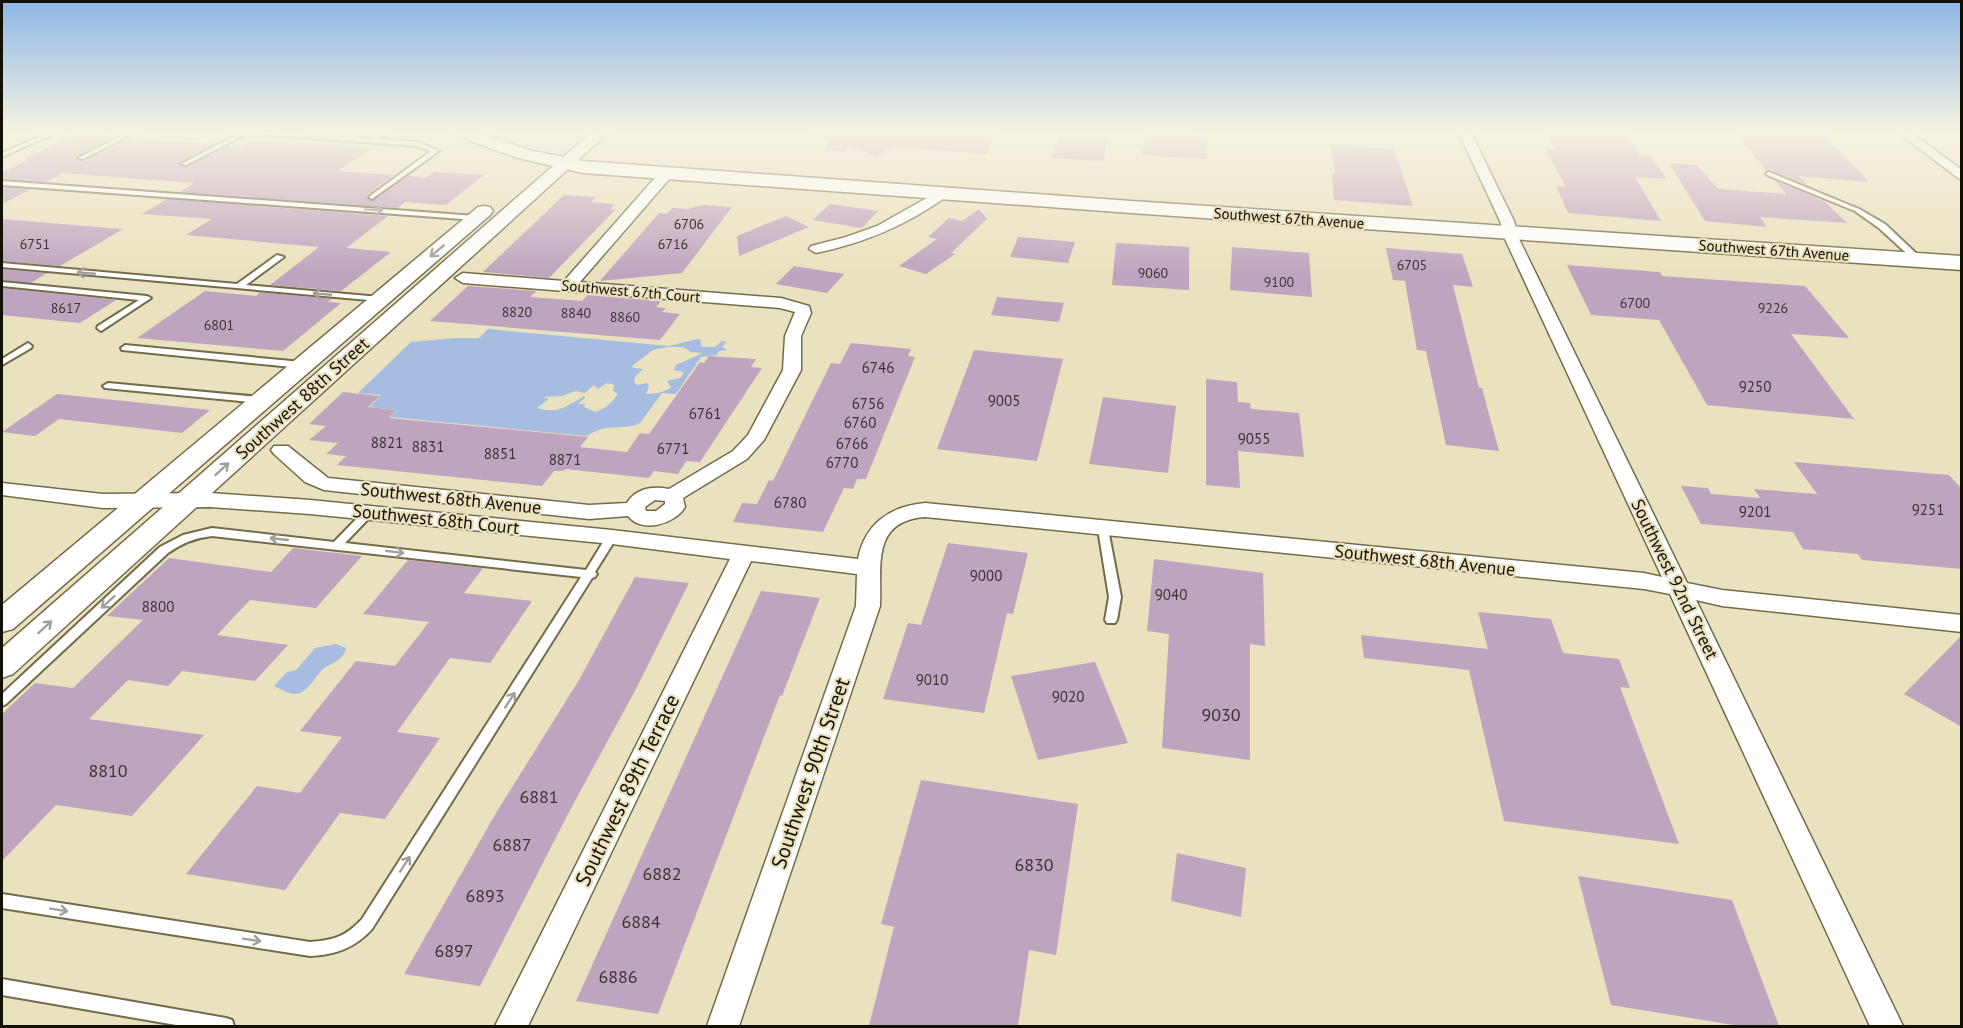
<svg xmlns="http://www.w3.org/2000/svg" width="1963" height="1028" font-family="'PT Sans',sans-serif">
<rect width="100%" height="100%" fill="#eae1be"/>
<g fill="#a6bce0" fill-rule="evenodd">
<path d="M488,329L669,346L698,339L701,340V347H715L722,341L726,342L722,347L727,350L719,351L717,355L701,357L676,394L662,393L640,423C623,432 609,421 587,436L390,417L397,410L370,407L381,395L358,393L411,342L454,338H479ZM667,347H683L691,352L703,353L676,365L674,370L683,372V374L680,378L667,381L671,388L659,393L646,394L649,387L647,383L637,385L634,382L635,377L643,369L633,368L632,366L653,350ZM607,383L614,385L613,391L618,394C610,404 607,408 595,412L584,407L585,404H578L585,398L584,396C566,407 557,414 537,408L549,399L543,397L562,396L576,391L585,393L594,385L598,389Z"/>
<path d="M336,644L346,648C343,662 331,662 322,670C314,678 310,690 297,694C290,695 281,689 274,686L287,672L296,670L315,648Z"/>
</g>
<g fill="#bfa4bf">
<path d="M812,131H959L996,133L986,154L895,147L876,156L848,146L845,152L826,150L830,140L811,134Z"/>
<path d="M1546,131H1625L1640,155L1650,156L1667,179L1635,177L1661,221L1568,213L1556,186L1566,187L1545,149L1554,150Z"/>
<path d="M1734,131H1820L1869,182L1798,176L1809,186L1770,170L1767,171Z"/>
<path d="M1146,133L1208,137L1206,159L1142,155Z"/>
<path d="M77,134L115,137L76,157L83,161L130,138L215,144L179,163L186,167L230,145L242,146L251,141L372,148L338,171L394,175L367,195L368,199L372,201L408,176L426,178L434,172L484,175L446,205L405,202L398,208L180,192L194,183L63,173L46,182L2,179V172L29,160L24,159Z"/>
<path d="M1060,136L1108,139L1103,161L1051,158Z"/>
<path d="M1331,145L1394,149L1413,206L1334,200L1332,174H1335Z"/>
<path d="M1669,163L1697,165L1718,189L1786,194L1775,181L1824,201L1847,223L1760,217L1767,227L1705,221Z"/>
<path d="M2,187L31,189L2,204Z"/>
<path d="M564,195L596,197L591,202L615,204L610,209L615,210L549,278L483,272Z"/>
<path d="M167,199L388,216L346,248L391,252L341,291L270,285L319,247L186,235L212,219L142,214Z"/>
<path d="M830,204L878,211L862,228L813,220Z"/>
<path d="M703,205L732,207L682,273L600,281L659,213L667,214L672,208L687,209Z"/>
<path d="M979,209L987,219L951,253L955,254L926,274L899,266L937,239L928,237L949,218L962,221Z"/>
<path d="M786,216L809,227L739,256L737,236Z"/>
<path d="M2,219L123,229L60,266L2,261Z"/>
<path d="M1018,237L1075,242L1068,263L1010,257Z"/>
<path d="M1116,243L1189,247V290L1112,285Z"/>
<path d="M1232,247L1309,253L1312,297L1230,290Z"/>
<path d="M1386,248L1462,254L1473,287L1453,285L1479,388H1482L1499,451L1446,445L1426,351L1417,350L1405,281L1393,280Z"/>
<path d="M1567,265L1660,272L1662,276L1805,286L1849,338L1791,334L1854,419L1707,405L1659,320L1591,315Z"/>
<path d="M794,266L844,274L827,293L776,284Z"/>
<path d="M2,269L47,273L31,283L2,280Z"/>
<path d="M468,286L536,291L530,297L582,301L588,295L661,301L656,307L666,308L662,312L680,314L660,340L430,321Z"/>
<path d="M2,288L116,300L80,323L2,315Z"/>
<path d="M205,291L256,296L260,292L332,299L328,302L341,303L283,351L137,338Z"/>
<path d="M997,297L1064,303L1059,322L991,315Z"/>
<path d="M851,343L911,349L908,356L915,357L866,479H857L853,489L844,488L823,532L733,522L742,503L757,504L769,480L773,481L831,363L840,364Z"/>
<path d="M974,350L1063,359L1037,461L937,449Z"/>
<path d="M709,356L756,359L751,367L762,368L700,462L686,461L678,474L654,471L649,478L565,469L563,471H554L542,486L337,465L346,456L326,454L338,443L309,440L326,426L309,424L343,392L380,396L368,407L396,410L389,418L588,437L580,447L627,452L640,433L649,434L700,362L704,363Z"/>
<path d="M1206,379L1237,382L1238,402L1250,403L1251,409L1299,413L1304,457L1238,451L1240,488L1206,485Z"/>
<path d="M57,394L210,410L182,433L59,419L35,436L2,432Z"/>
<path d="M1103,397L1176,406L1168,473L1089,464Z"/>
<path d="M1794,462L1949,475L1962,489V569L1862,560L1858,554L1803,549L1793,532L1701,524L1681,486L1708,488L1711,494L1760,498L1754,489L1817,494Z"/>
<path d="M948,543L1028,553L1013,614L1007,613L984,713L883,699L908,623L921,625Z"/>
<path d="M293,548L362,556L316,608L250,600L217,635L288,645L255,681L182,671L168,686L128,680L89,719L204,735L132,816L56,805L2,861V714L35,683L73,688L143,620L107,616L169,558L271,572Z"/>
<path d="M1154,559L1263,573L1265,646L1250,644V760L1162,748L1169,634L1147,631Z"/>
<path d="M408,560L483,568L464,593L532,601L490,663L450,658L397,732L440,738L385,819L340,813L285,890L186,874L257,786L300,793L342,737L300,731L356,661L395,666L429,622L363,614Z"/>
<path d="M635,577L689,583L637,687L569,812L480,986L404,974L496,813L579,680Z"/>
<path d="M761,591L820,598L782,696L780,695L658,1014L576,1001Z"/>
<path d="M1478,612L1551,619L1563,653L1619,659L1630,688L1620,687L1679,844L1504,821L1469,670L1364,658L1361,635L1488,649Z"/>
<path d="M1962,635V727L1904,694Z"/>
<path d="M1095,662L1128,743L1038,760L1011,676Z"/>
<path d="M921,780L1078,804L1056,955L1029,950L1018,1026H869L894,927L881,924Z"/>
<path d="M1177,853L1246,868L1241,917L1171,901Z"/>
<path d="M1578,876L1732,900L1779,1026H1740L1611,1005Z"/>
</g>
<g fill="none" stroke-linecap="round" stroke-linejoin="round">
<defs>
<g id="service">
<path d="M53,131H60L2,157V153Z"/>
<path d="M131,131H138L83,159L78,158Z"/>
<path d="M238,131H260L350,137L366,131H373L359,138L370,139L385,131H392L378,139L417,142L439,151L372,199L369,197L370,196L431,151L416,146L248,133L186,165L181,164L240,133Z"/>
<path d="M1769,172L1859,209L1885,224L1923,260L1916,262L1879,228L1855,211L1767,175L1766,174Z"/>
<path d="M2,181L476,216L480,218L476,220L2,185Z"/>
<path d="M277,255L284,257L246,285L380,297L384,299L380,301L2,267V263L237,284Z"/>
<path d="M2,282L147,296L151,298L101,331L97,328L98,326L139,300L2,286Z"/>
<path d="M28,343L32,346L31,348L2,365V359Z"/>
<path d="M125,345L302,362L306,365L302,368L122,350L121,348Z"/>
<path d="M108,383L260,397L265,400L260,403L105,388L103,386Z"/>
<path d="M368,510L373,513L372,515L345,543L586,570L608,534L612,533L617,537L595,572L597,574L595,577L592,578L372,929C355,948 335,955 310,956L2,908V894L310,942C334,940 345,937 362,919L581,577L212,536C195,538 182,543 168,553L6,704L2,706V694L160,547L183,535L212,528L334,542L364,511Z"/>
<path d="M1103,526L1108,529L1121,597L1117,620L1115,623H1107L1105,620L1109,597L1098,529Z"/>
<path d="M2,979L226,1018L232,1020L234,1026H182L2,995Z"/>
</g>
<g id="minor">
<path d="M1458,131H1470L1514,221L1519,239L1687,583L1722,590L1962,615V632L1722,606L1696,600L1903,1026H1870L1670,594L1644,589L925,517C870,521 882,568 880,606L739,1026H707L856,606L857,574L751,561L528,1026H495L730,559L612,544L310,514L210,507L103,508L2,495V483L103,494L210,493L310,500L612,530L858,559C865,524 890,506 925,503L1644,573L1662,577L1505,239L1500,221Z"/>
<path d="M1896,131H1909L1962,170V181Z"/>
<path d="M666,170L673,174L671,177L580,282L781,298L809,306L811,313L801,336V370L764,440L747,459L683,498L685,507C675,524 642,534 628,516L589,519L324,490L305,482L274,454L271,450L274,446H288L328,478L589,505L627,503C636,488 653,486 669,489L733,451L748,435L783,370L785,336L795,312L780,308L463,283L455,278L463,273L564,281L661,171ZM655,500L665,501V504L656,511H646L645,507Z"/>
<path d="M941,190L946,191L948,194L946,197C905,226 864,243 816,253L809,249L811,246L846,237L877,226Z"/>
</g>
<g id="tertiary">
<path d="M593,131H610L13,674L2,678V648Z"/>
<path d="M484,206L490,207L493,211L490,215L13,629L2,632V605L478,207Z"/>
</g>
<path id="secondary" d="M452,131H475L529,150L583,161L1131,201L1962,256V270L1131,213L583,173L518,158L454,135Z"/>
</defs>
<use href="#service" stroke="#736b4b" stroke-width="4"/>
<use href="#minor" stroke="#736b4b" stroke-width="3"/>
<use href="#tertiary" stroke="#736b4b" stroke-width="3"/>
<use href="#secondary" stroke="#736b4b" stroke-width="3"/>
<use href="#service" fill="#fff" fill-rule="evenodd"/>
<use href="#minor" fill="#fff" fill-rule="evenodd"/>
<use href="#tertiary" fill="#fff" fill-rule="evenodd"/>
<use href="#secondary" fill="#fff" fill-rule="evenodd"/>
</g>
<defs><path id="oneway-shaft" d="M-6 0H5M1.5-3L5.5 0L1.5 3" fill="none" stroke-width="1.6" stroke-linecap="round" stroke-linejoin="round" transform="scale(1.5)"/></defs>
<g stroke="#a19f9b">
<use href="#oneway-shaft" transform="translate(374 210) rotate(4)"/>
<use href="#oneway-shaft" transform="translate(437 251) rotate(140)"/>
<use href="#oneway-shaft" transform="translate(86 273) rotate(-175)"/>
<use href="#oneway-shaft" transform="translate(322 294) rotate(-175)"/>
<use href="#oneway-shaft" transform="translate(222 469) rotate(-42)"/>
<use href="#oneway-shaft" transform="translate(279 539) rotate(-174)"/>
<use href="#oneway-shaft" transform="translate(395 552) rotate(7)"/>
<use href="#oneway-shaft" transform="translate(108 602) rotate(138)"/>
<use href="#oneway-shaft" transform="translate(45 627) rotate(-42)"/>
<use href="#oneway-shaft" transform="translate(510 700) rotate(-57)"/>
<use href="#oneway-shaft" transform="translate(405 864) rotate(-57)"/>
<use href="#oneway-shaft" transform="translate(59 910) rotate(9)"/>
<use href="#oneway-shaft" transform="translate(252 940) rotate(9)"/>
</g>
<linearGradient id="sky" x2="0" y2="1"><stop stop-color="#8db7e5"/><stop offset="0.48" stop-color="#f6f2e2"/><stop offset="1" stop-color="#f6f2e2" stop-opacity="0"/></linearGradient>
<rect width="1963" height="274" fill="url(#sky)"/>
<g text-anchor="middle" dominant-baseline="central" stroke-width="4.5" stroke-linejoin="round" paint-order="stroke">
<g font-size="14" fill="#3e3533">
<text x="689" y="224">6706</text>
<text x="35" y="244">6751</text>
<text x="673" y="244">6716</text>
<text x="1412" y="265">6705</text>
<text x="1153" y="273">9060</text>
<text x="1279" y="282">9100</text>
<text x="1635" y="303">6700</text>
<text x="66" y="308">8617</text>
<text x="1773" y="308">9226</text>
<text x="517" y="312">8820</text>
<text x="576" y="313">8840</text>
<text x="625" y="317">8860</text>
<text x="219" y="325">6801</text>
</g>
<g font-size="15" fill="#131004" stroke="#eae1be">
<text transform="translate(1289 218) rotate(4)">Southwest 67th Avenue</text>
<text transform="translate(1774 250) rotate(4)">Southwest 67th Avenue</text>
<text transform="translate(631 291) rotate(5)">Southwest 67th Court</text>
</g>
<g font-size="15" fill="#3e3533">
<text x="878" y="367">6746</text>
<text x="1755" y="386">9250</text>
<text x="1004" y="400">9005</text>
<text x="868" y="403">6756</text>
<text x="705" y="413">6761</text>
<text x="860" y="422">6760</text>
<text x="1254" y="438">9055</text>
<text x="387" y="442">8821</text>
<text x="852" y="443">6766</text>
<text x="428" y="446">8831</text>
<text x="673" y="448">6771</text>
<text x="500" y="453">8851</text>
<text x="565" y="459">8871</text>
<text x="842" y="462">6770</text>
<text x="790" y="502">6780</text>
<text x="1928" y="509">9251</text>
<text x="1755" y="511">9201</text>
<text x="986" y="575">9000</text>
<text x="1171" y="594">9040</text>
<text x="158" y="606">8800</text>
<text x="932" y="679">9010</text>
<text x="1068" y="696">9020</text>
</g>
<g font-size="18" fill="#131004" stroke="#eae1be">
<text transform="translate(302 398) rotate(-42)">Southwest 88th Street</text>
<text transform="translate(451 498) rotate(6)">Southwest 68th Avenue</text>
<text transform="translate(436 519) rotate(6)">Southwest 68th Court</text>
<text transform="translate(1425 560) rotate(6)">Southwest 68th Avenue</text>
<text transform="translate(1675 579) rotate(64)">Southwest 92nd Street</text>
</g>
<g font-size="18" fill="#3e3533">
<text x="1221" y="714">9030</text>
<text x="108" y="770">8810</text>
<text x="539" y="796">6881</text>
<text x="512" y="844">6887</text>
<text x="1034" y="864">6830</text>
<text x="662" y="873">6882</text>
<text x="485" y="895">6893</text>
<text x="641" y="921">6884</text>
<text x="454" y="950">6897</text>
<text x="618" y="976">6886</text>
</g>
<g font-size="21" fill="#131004" stroke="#eae1be">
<text transform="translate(810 773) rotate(-71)">Southwest 90th Street</text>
<text transform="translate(627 790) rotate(-64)">Southwest 89th Terrace</text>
</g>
</g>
<rect width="1963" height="1028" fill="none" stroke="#131004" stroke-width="6"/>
</svg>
